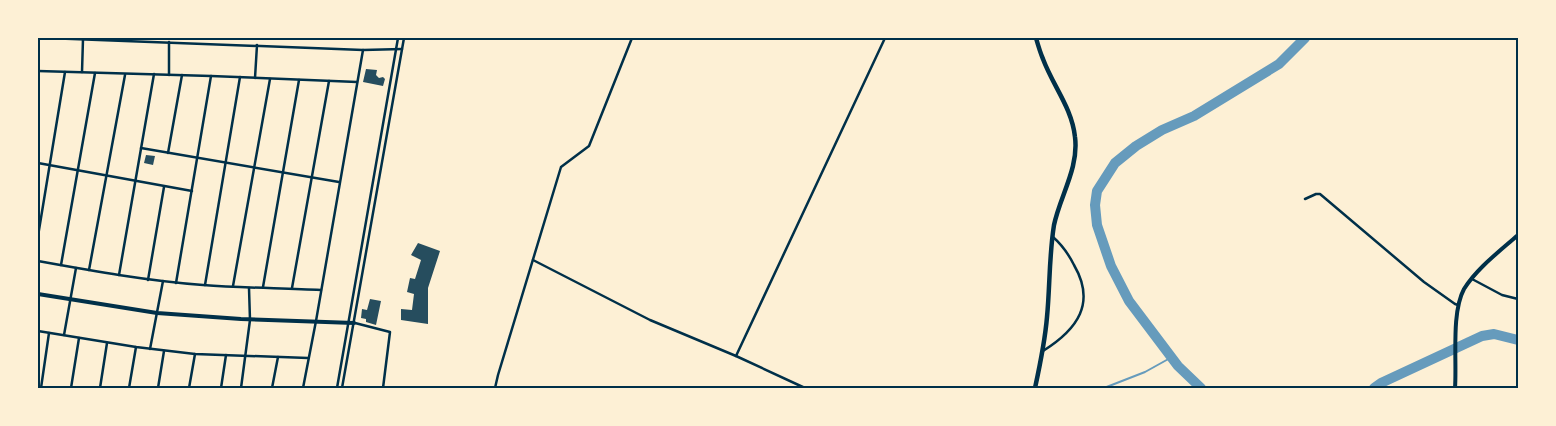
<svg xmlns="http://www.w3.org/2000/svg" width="1556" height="426" font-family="'Alegreya Sans',sans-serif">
<rect width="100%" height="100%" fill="#fdf0d5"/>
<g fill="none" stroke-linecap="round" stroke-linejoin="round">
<path stroke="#669bbc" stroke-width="2" d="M1104,388L1145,372L1172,357"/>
<g stroke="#669bbc" stroke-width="10">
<path d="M1201,388L1178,366L1129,301L1111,266L1097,225L1095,205L1097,191L1115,163L1136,146L1162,130L1194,116L1279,64L1305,38"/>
<path d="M1374,388L1381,383L1482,336L1494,334L1518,340"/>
</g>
</g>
<g fill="#264d5e">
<path d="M366,69L377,70L376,75L379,78L383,77L385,79L383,86L363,82Z"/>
<path d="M146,155L155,156L153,165L144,163Z"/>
<path d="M418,243L440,251L428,288V324L401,320V309L412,310L414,294L407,292L410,278L415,279L421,260L411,255Z"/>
<path d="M370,299L381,301L376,325L366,322V319L361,318L362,309L367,310Z"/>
</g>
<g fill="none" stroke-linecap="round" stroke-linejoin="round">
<g stroke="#003049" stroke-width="2.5">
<path d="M46,38L363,50L402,49"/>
<path d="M38,71L211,76L357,82"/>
<path d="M82,72L83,39"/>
<path d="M169,75V42"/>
<path d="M255,78L257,45"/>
<path d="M141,148L339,182"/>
<path d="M168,153L182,75"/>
<path d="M38,163L192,191"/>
<path d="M1305,199L1316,194H1320L1424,282L1455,304L1458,305"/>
<path d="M38,236L65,72"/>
<path d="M533,260L650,320L736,356L805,388"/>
<path d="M38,261C93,271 148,281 203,285C243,288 282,288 321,290"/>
<path d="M61,265L95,73"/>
<path d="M89,270L125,75"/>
<path d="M119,275L154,74"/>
<path d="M1472,279L1502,295L1518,299"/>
<path d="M148,280L164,187"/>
<path d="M176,283L211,76"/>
<path d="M205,285L240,77"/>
<path d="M233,286L270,79"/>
<path d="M263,287L299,80"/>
<path d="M292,288L329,81"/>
<path d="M355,323L390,332L383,388"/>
<path d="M38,331L136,347L195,354L308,358"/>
<path d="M64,335L76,268"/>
<path d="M150,349L163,281"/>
<path d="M1043,351C1078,329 1096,303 1074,265C1069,255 1061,244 1053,237"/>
<path d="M736,356L885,38"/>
<path d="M41,388L49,333"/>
<path d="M71,388L79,338"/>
<path d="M100,388L107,343"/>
<path d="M129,388L136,347"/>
<path d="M158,388L164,351"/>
<path d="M189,388L195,354"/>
<path d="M221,388L226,355"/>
<path d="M241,388L250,320L249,288"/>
<path d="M272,388L278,357"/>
<path d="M303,388L316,321L363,50"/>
<path d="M337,388L398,38"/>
<path d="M342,388L404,38"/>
<path d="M495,388L498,375L561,167L589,146L632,38"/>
</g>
<g stroke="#003049" stroke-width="4">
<path d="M38,294L157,313L241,319L354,323"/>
<path d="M1455,388C1457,361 1451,313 1464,289C1477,268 1500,251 1518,235"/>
</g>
<path stroke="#003049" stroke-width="4.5" d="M1035,388C1040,365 1045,341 1047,317C1050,286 1049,256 1054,225C1060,196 1079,168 1075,137C1072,108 1053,86 1043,59C1040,52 1038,45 1036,38"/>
</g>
<rect width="1556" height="426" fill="none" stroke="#fdf0d5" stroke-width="78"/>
<rect x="39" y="39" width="1478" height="348" fill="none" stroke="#003049" stroke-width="2"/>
</svg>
